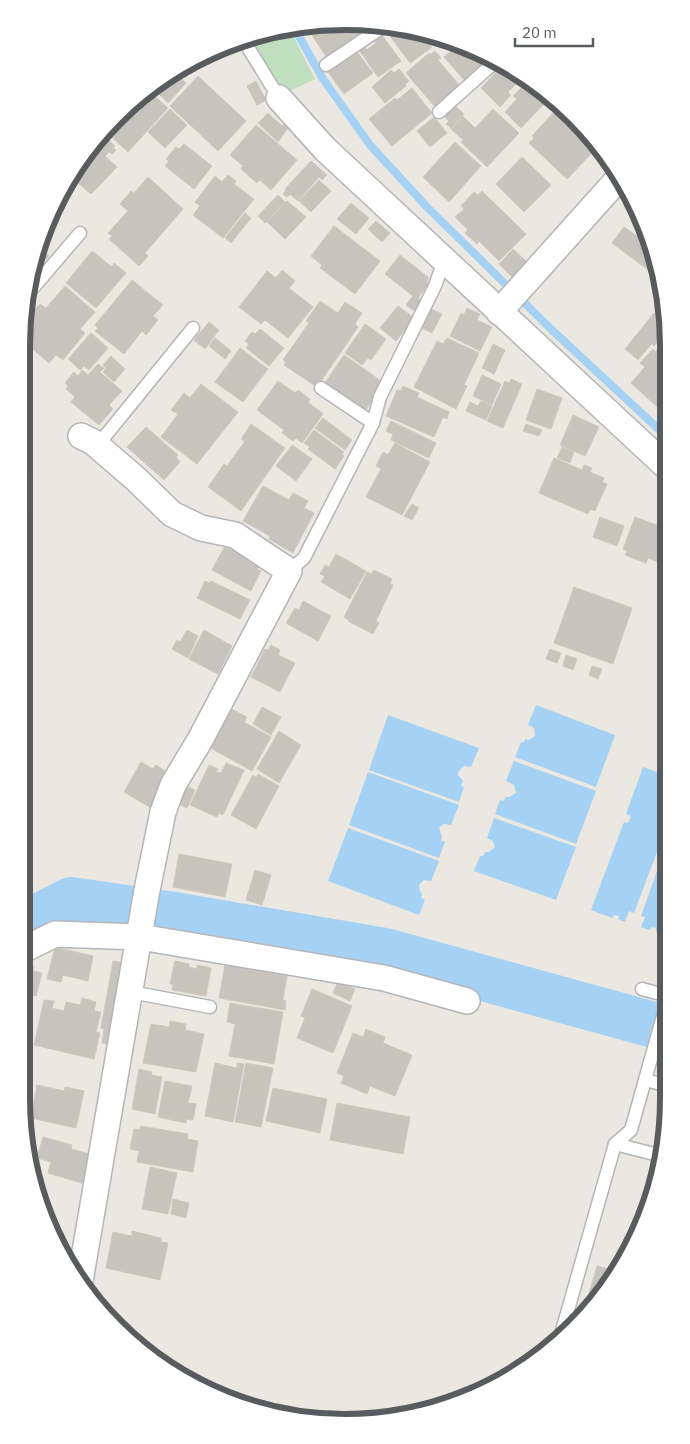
<svg xmlns="http://www.w3.org/2000/svg" width="690" height="1444" font-family="'IBM Plex Sans',sans-serif">
<rect width="100%" height="100%" fill="#eae8e0"/>
<path fill="#bfdfbe" d="M291,32L315,79L282,95L252,40Z"/>
<g fill="#a5d2f4">
<path d="M536,705L615,735L596,787L515,757L521,742H524L525,739L529,740L535,736L534,728L528,725Z"/>
<path d="M388,715L479,748L471,767L464,766L459,771L458,775L463,781L461,786L464,787L459,802L369,770Z"/>
<path d="M514,761L596,791L576,844L495,814L500,800L504,801L505,797H509L516,793L514,785L506,781Z"/>
<path d="M643,767L668,776V823L634,913L629,911L625,922L618,919L619,916L614,915L612,918L591,910L624,822L628,823L631,816L626,814Z"/>
<path d="M368,772L459,805L451,825L444,824L439,828L442,837L441,840L445,842L439,858L349,825Z"/>
<path d="M494,818L576,847L556,900L474,871L480,856H483L485,852H489L495,847L493,841L487,838Z"/>
<path d="M348,828L439,861L431,881L424,880L419,885L420,891L422,894L421,898L425,900L419,915L328,881Z"/>
<path d="M668,840V937L656,932V928L652,927L650,930L641,927L645,917L641,916Z"/>
</g>
<g fill="none" stroke-linecap="round" stroke-linejoin="round">
<path stroke="#a5d2f4" stroke-width="8" d="M296,31L323,79L370,145L427,207L552,330L666,436"/>
<path stroke="#a5d2f4" stroke-width="46" d="M21,926L71,900L174,915L385,951L668,1029"/>
</g>
<g fill="#c7c4be" stroke="#cec9bf">
<path d="M345,21L372,27L327,58L308,29Z"/>
<path d="M391,30L425,37L432,47L410,63L390,36L393,33Z"/>
<path d="M381,34L401,61L378,77L359,50L364,46L367,50L376,43L374,40Z"/>
<path d="M459,44L469,46L491,59L465,81L444,57Z"/>
<path d="M435,51L441,58L438,60L460,86L435,107L406,73L429,53L430,55Z"/>
<path d="M357,52L373,73L344,94L328,72Z"/>
<path d="M208,55L185,78L180,73Z"/>
<path d="M500,68L507,74L510,71L516,77L513,80L517,83L508,92L511,95L500,107L481,88Z"/>
<path d="M399,69L409,81L405,85L406,86L385,103L372,87L391,70L394,73Z"/>
<path d="M177,75L186,83L168,103L155,90Z"/>
<path d="M198,76L246,121L218,151L170,106Z"/>
<path d="M256,81L266,100L257,105L247,86Z"/>
<path d="M526,83L546,102L521,128L505,112L517,99L513,96Z"/>
<path d="M412,88L432,113L392,146L369,119L395,98L397,100Z"/>
<path d="M151,93L168,108L128,152L106,132L116,116Z"/>
<path d="M452,103L464,114L451,128L446,124L449,121L442,114Z"/>
<path d="M170,109L187,125L165,148L148,132Z"/>
<path d="M493,109L519,133L487,167L461,142L463,140L451,129L463,116L475,128Z"/>
<path d="M554,112L592,149L589,152L591,154L567,179L529,143L534,138L532,136Z"/>
<path d="M268,113L282,126L284,124L288,128L278,142L258,123Z"/>
<path d="M434,117L447,133L430,147L417,131Z"/>
<path d="M256,125L297,160L271,190L260,180L257,183L241,169L243,166L230,155Z"/>
<path d="M103,135L115,146L113,148L116,150L112,154L109,152L105,156L117,167L91,194L78,183L75,186L71,183Z"/>
<path d="M455,142L481,166L449,202L423,177Z"/>
<path d="M184,144L212,166L194,189L165,166L169,161L166,159L176,147L179,149Z"/>
<path d="M522,157L551,185L524,212L496,184Z"/>
<path d="M311,161L327,175L322,180L319,177L298,201L290,194L287,197L283,194L286,190L285,189Z"/>
<path d="M228,175L236,181L234,184L254,199L223,238L193,215L200,206L195,202L215,176L222,182Z"/>
<path d="M148,177L183,209L145,253L148,256L139,266L109,239L112,236L108,233L128,211L120,204L131,191L134,193Z"/>
<path d="M319,180L331,191L311,212L299,201Z"/>
<path d="M482,191L526,234L499,261L479,241L477,244L465,233L468,230L455,217L464,209L461,206L474,192L478,195Z"/>
<path d="M278,195L285,202L265,223L258,216Z"/>
<path d="M287,201L306,217L285,239L267,222Z"/>
<path d="M351,203L369,218L356,234L337,219Z"/>
<path d="M245,213L251,218L231,243L225,238Z"/>
<path d="M376,221L390,233L382,242L368,229Z"/>
<path d="M334,226L380,261L355,294L320,268L322,265L311,256Z"/>
<path d="M624,227L637,236L643,227L646,230L659,278L612,243Z"/>
<path d="M41,248L49,256L36,269Z"/>
<path d="M513,249L527,262L512,277L499,264Z"/>
<path d="M92,251L112,267L114,263L126,273L96,308L66,283Z"/>
<path d="M400,255L429,278L426,282L429,284L418,298L422,301L414,311L406,305L413,296L385,274Z"/>
<path d="M282,270L295,281L289,288L313,307L288,338L265,320L261,324L239,307L267,271L276,278Z"/>
<path d="M132,280L163,305L153,316L158,320L146,335L142,331L124,354L95,331L98,328L95,325Z"/>
<path d="M65,286L95,312L80,329L85,333L63,360L56,355L49,363L22,340L28,309L30,307L34,311L40,304L46,308Z"/>
<path d="M320,301L338,313L345,302L362,313L355,324L358,327L317,387L284,365L286,362L283,360L309,323L306,321Z"/>
<path d="M398,306L414,318L396,341L380,328Z"/>
<path d="M467,308L480,314L477,320L492,327L480,351L450,336L461,313L464,315Z"/>
<path d="M431,309L442,314L432,333L422,328Z"/>
<path d="M654,313L666,323V332L654,346L652,343L638,360L625,349Z"/>
<path d="M209,322L219,330L205,349L194,340Z"/>
<path d="M365,324L386,339L371,360L368,358L362,365L345,353Z"/>
<path d="M260,329L284,348L269,366L246,348L249,344L245,341L252,332L255,334Z"/>
<path d="M91,333L108,348L89,370L84,366L80,370L68,359Z"/>
<path d="M215,338L231,351L225,359L209,346Z"/>
<path d="M447,338L479,353L464,385L467,386L456,409L414,387L437,341L443,344Z"/>
<path d="M666,340V415L631,383L645,367L640,363L653,349L656,352Z"/>
<path d="M493,344L505,350L494,374L482,368Z"/>
<path d="M240,348L268,369L243,402L215,382Z"/>
<path d="M344,355L384,383L365,411L325,383Z"/>
<path d="M111,356L125,369L114,382L103,372L106,368L103,365Z"/>
<path d="M98,364L104,368L100,372L122,391L109,405L113,409L99,425L71,402L75,397L66,389L68,386L65,383L74,372L78,376L82,370L88,375Z"/>
<path d="M482,375L501,384L492,405L473,396Z"/>
<path d="M511,379L522,384L503,428L487,421L505,381L509,383Z"/>
<path d="M278,381L295,393L298,390L310,399L308,402L323,414L302,443L296,438L293,441L282,433L284,430L257,410Z"/>
<path d="M201,384L238,412L197,464L161,437L178,414L171,410L184,393L190,398Z"/>
<path d="M403,386L419,393L417,397L449,412L447,419L443,417L434,437L386,416L397,390L401,391Z"/>
<path d="M537,389L562,398L551,429L526,420Z"/>
<path d="M481,401L492,406L486,420L466,411L470,402L478,406Z"/>
<path d="M573,415L599,427L585,456L560,445Z"/>
<path d="M323,418L352,440L345,450L315,428Z"/>
<path d="M391,421L436,443L429,458L391,440L393,434L386,431Z"/>
<path d="M251,424L285,448L241,511L208,487L224,464L227,466L245,441L241,439Z"/>
<path d="M526,424L542,430L539,436L523,431Z"/>
<path d="M146,427L178,455L176,457L180,462L164,480L127,447Z"/>
<path d="M314,430L344,452L342,454L344,456L335,469L308,449L310,447L304,443Z"/>
<path d="M395,443L430,462L402,515L366,497L381,469L376,466L383,452L388,455Z"/>
<path d="M292,445L312,459L296,481L276,466Z"/>
<path d="M562,447L574,452L570,463L557,458Z"/>
<path d="M554,458L582,470L584,465L592,468L590,472L604,478L602,482L607,484L595,511L590,509L588,514L539,493Z"/>
<path d="M263,486L289,500L293,493L308,501L304,508L314,513L293,553L269,539L270,536L243,521Z"/>
<path d="M412,504L419,508L412,520L404,516Z"/>
<path d="M600,517L624,526L617,546L593,537Z"/>
<path d="M635,517L662,527L663,523L667,525V565L648,558L646,563L625,555L627,551L623,549Z"/>
<path d="M225,546L260,565L257,569L261,571L251,591L212,570Z"/>
<path d="M336,554L366,571L350,599L321,582L325,576L320,574L325,565L329,567Z"/>
<path d="M374,570L392,579L390,584L393,585L376,621L379,623L373,634L348,621L349,620L344,617L367,572L371,574Z"/>
<path d="M205,581L210,583L211,581L250,600L240,619L197,598Z"/>
<path d="M574,587L632,608L613,664L554,643Z"/>
<path d="M303,601L331,616L318,641L286,623L295,608L299,610Z"/>
<path d="M187,630L198,636L188,658L172,649L177,640L180,642Z"/>
<path d="M204,630L232,646L218,674L189,659Z"/>
<path d="M271,645L280,650L278,655L295,663L280,692L251,677L265,649L268,650Z"/>
<path d="M550,649L561,653L557,663L546,659Z"/>
<path d="M566,655L577,659L573,670L563,666Z"/>
<path d="M592,666L602,669L598,679L589,675Z"/>
<path d="M262,707L281,717L271,735L253,724Z"/>
<path d="M231,709L247,717L244,722L271,737L252,771L207,746L225,711L229,713Z"/>
<path d="M279,731L301,745L279,783L257,769Z"/>
<path d="M141,762L153,769L156,765L165,771L163,775L168,779L151,808L124,792Z"/>
<path d="M226,763L244,770L223,815L219,813L217,817L190,805L209,765L218,769L216,772L221,773Z"/>
<path d="M258,774L279,786L256,829L231,815L253,775L256,777Z"/>
<path d="M186,786L195,790L187,808L177,803Z"/>
<path d="M179,854L232,864L225,897L173,887Z"/>
<path d="M255,870L271,875L262,905L246,900Z"/>
<path d="M55,947L93,956L88,981L63,975L61,982L47,979Z"/>
<path d="M113,961L130,964L116,1045L102,1043L104,1029L101,1028Z"/>
<path d="M175,961L189,964V967L197,969V965L211,968L206,996L172,990L173,984H170Z"/>
<path d="M26,965L34,967L33,971L42,973L36,996L21,992V981Z"/>
<path d="M225,965L287,976L283,1000L286,1001L285,1010L219,998Z"/>
<path d="M338,982L355,989L350,1001L333,993Z"/>
<path d="M312,989L352,1006L333,1053L297,1038L305,1018L301,1016Z"/>
<path d="M82,998L96,1002L94,1011L101,1012L96,1032L100,1033L94,1059L34,1045L44,1000L54,1001L52,1008L64,1011L66,1002L80,1005Z"/>
<path d="M230,1003L283,1012L274,1064L229,1056L235,1024L227,1022Z"/>
<path d="M170,1021L186,1024L185,1030L204,1034L196,1072L143,1063L151,1024L169,1027Z"/>
<path d="M366,1029L385,1037L383,1043L412,1055L395,1096L370,1086L367,1094L341,1083L344,1076L337,1073L353,1033L363,1037Z"/>
<path d="M215,1063L237,1068V1063L244,1064L233,1122L205,1116Z"/>
<path d="M246,1063L273,1068L261,1127L235,1122Z"/>
<path d="M139,1069L152,1072L151,1075L162,1077L155,1114L132,1109Z"/>
<path d="M165,1081L192,1086L188,1103L196,1104L193,1120L187,1119L186,1123L158,1117Z"/>
<path d="M37,1085L64,1091L65,1087L84,1091L76,1128L31,1118Z"/>
<path d="M273,1088L327,1099L320,1133L266,1121Z"/>
<path d="M337,1103L410,1117L403,1154L330,1140Z"/>
<path d="M141,1126L188,1134L187,1139L198,1141L193,1172L137,1162L139,1151L130,1149L134,1129L140,1130Z"/>
<path d="M43,1137L72,1145L71,1149L93,1155L85,1184L48,1173L51,1162L37,1158Z"/>
<path d="M150,1167L177,1173L168,1214L142,1209Z"/>
<path d="M173,1199L189,1203L186,1218L171,1214Z"/>
<path d="M132,1231L161,1238V1242L168,1243L160,1280L106,1268L113,1232L132,1236Z"/>
<path d="M597,1266L613,1270L585,1311H584Z"/>
</g>
<g fill="none" stroke-linecap="round" stroke-linejoin="round">
<defs>
<g id="lane">
<path d="M244,41L279,98"/>
<path d="M326,65L381,28"/>
<path d="M439,112L496,61"/>
<path d="M33,288L80,233"/>
<path d="M321,388L373,423"/>
<path d="M97,446L193,328"/>
<path d="M289,571L304,558L373,423L380,397L435,286L444,260"/>
<path d="M642,989L668,996"/>
<path d="M131,992L210,1007"/>
<path d="M645,1080L669,1086"/>
<path d="M615,1144L631,1130L668,998"/>
<path d="M560,1338L615,1144L658,1155"/>
</g>
<g id="street">
<path d="M279,98L325,149L667,467"/>
<path d="M499,312L619,178"/>
<path d="M21,951L55,934L140,937L384,978L467,1001"/>
<path d="M80,1281L147,890L163,812L173,785L200,740L289,571L235,535L201,528L172,514L137,480L93,442L81,436"/>
</g>
</defs>
<use href="#lane" stroke="#b3b5b9" stroke-width="15"/>
<use href="#street" stroke="#b3b5b9" stroke-width="28"/>
<use href="#lane" stroke="#fff" stroke-width="12"/>
<use href="#street" stroke="#fff" stroke-width="25"/>
</g>
<path d="M0 0H690V1444H0ZM345 30H345A315 315 0 0 1 660 345V1099A315 315 0 0 1 345 1414H345A315 315 0 0 1 30 1099V345A315 315 0 0 1 345 30Z" fill="#fff" fill-rule="evenodd"/>
<path fill="none" stroke="#595c5f" stroke-width="6" d="M345 30H345A315 315 0 0 1 660 345V1099A315 315 0 0 1 345 1414H345A315 315 0 0 1 30 1099V345A315 315 0 0 1 345 30Z"/>
<path d="M515 38v8h78v-8" fill="none" stroke="#595c5f" stroke-width="2.5"/>
<text x="522" y="38" font-size="15" fill="#595c5f" stroke="#ffffff" stroke-width="4" paint-order="stroke">20 m</text>
</svg>
